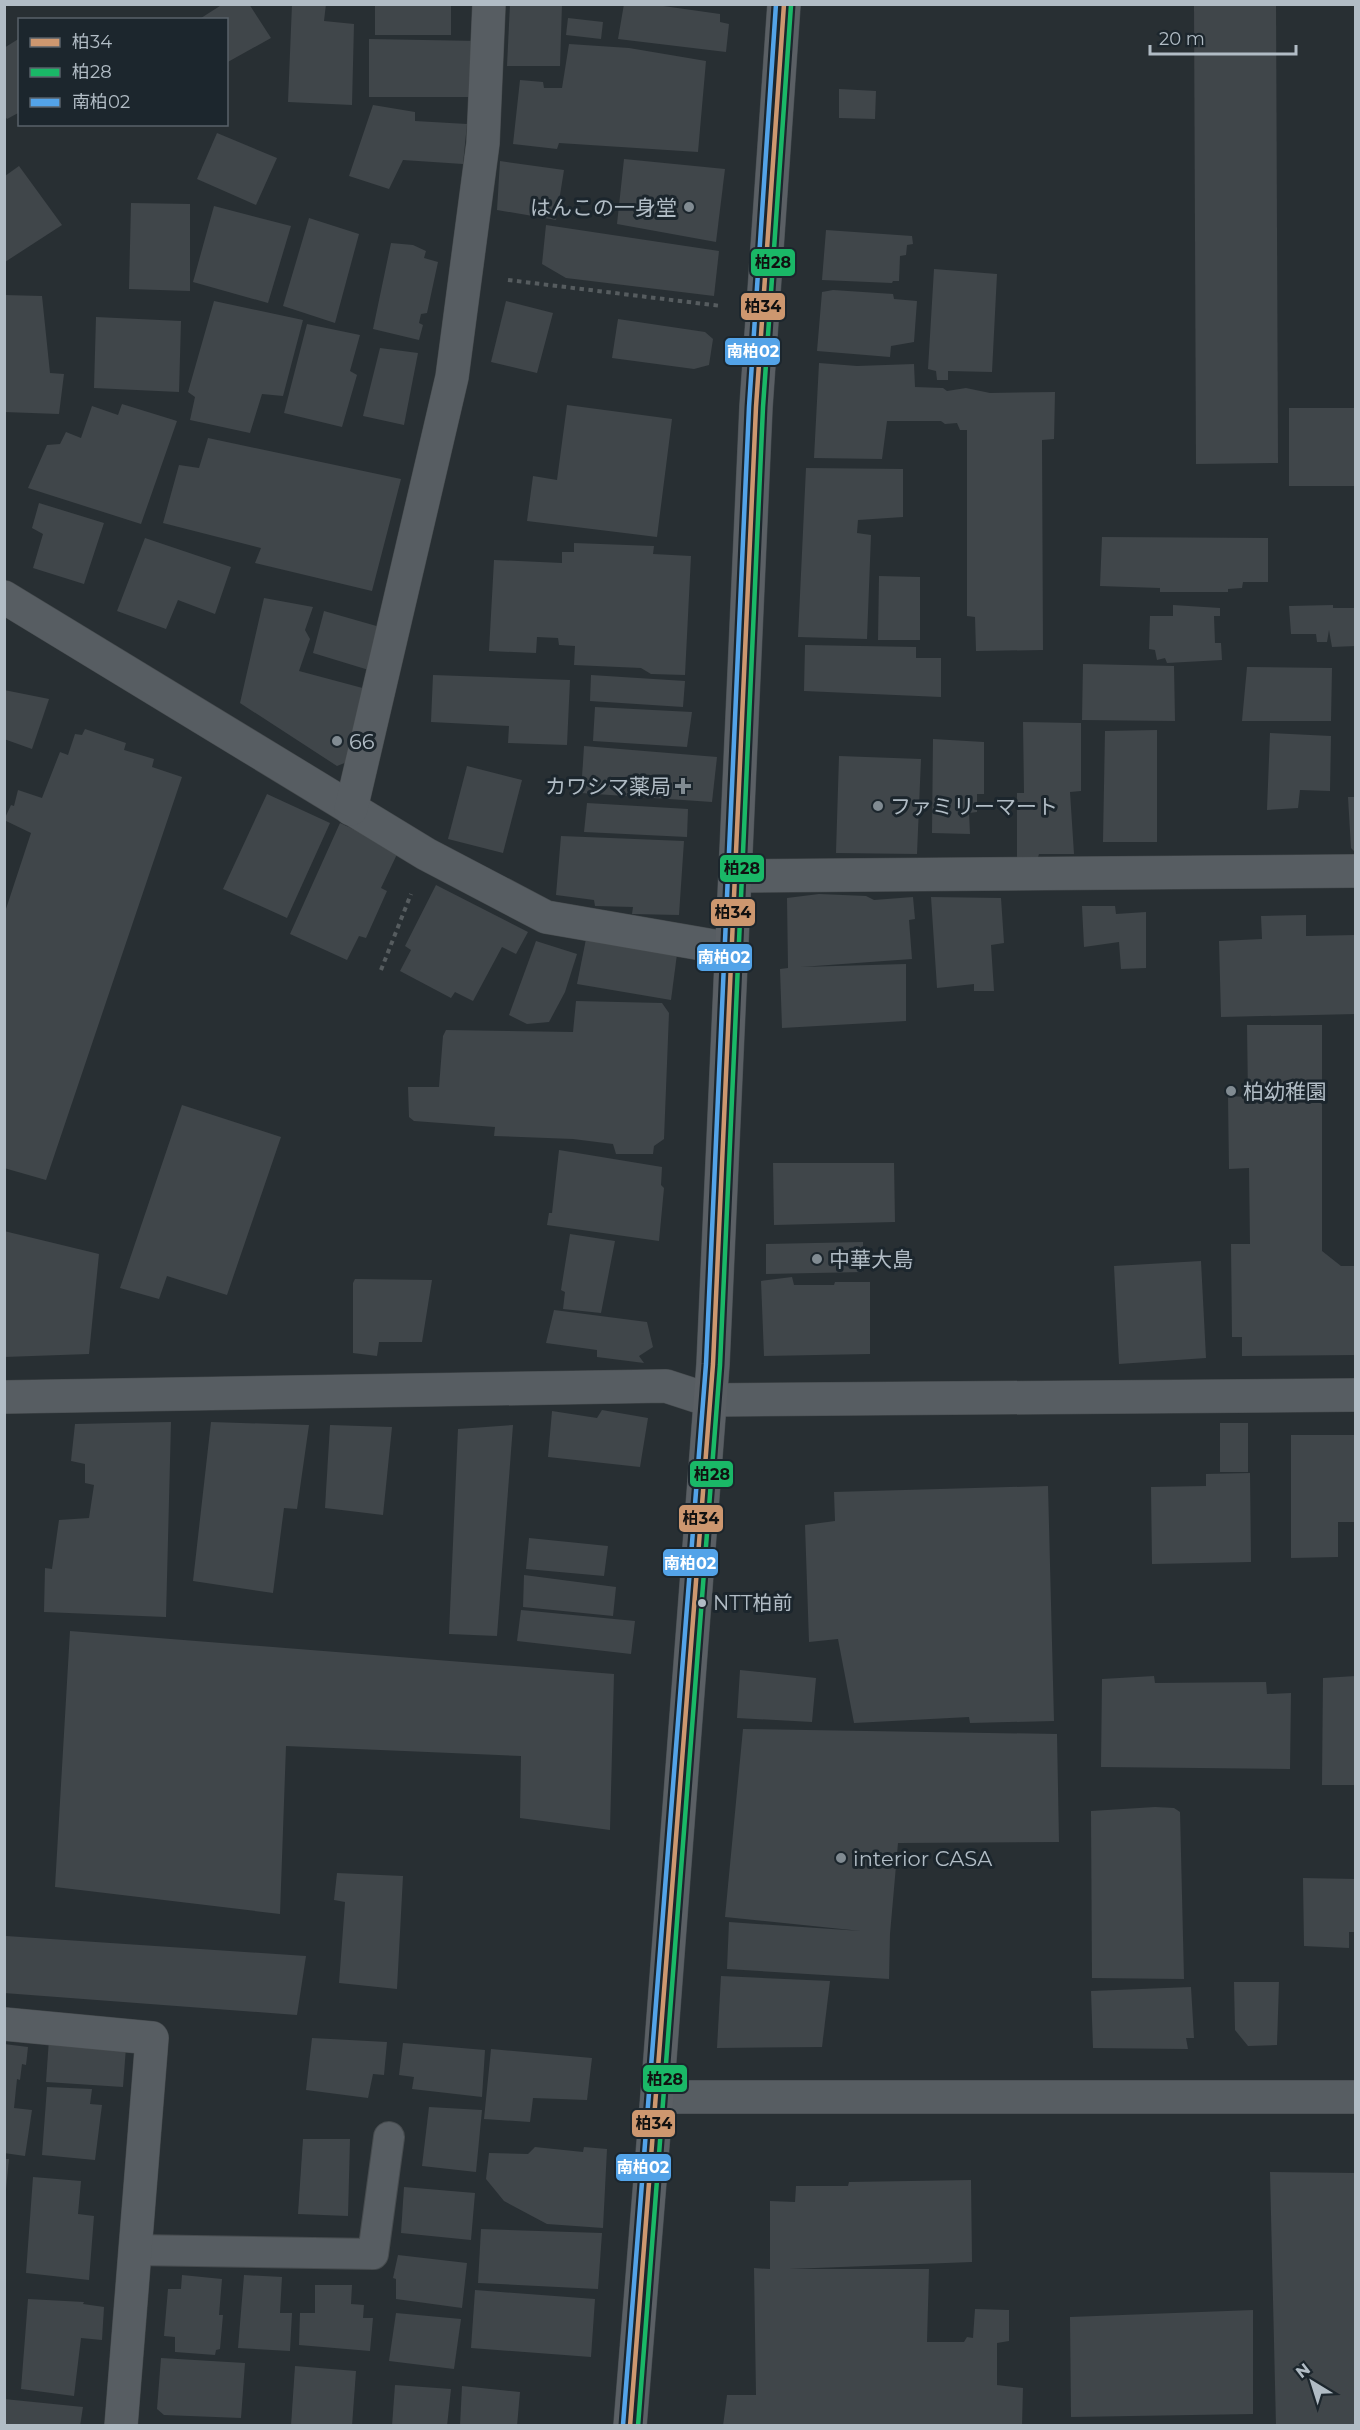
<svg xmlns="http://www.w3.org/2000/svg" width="1360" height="2430" font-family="Montserrat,'Noto Sans JP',sans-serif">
<rect width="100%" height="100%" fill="#282f33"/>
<g fill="#40464a">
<path d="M223,4H249L271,38L226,63V20H198Z"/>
<path d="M292,4H326L324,21L354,24L352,105L288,102Z"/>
<rect x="375" y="4" width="76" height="31"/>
<path d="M510,4H562L560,66H507Z"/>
<path d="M624,4H649L720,14V22L729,24L726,52L618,39Z"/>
<path d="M1194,4H1276L1278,463L1196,464Z"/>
<path d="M568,18L603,22L601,39L566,35Z"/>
<path d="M20,38V112L7,119L4,115V48Z"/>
<path d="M369,39L479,41L477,97H369Z"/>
<path d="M569,44L629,48L706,61L698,152L559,143L557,149L513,144L520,80L543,82L544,88H562Z"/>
<path d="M839,89L876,91L875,119L839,118Z"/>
<path d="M373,105L415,112V121L467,124L463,164L403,160L389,189L349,176Z"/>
<path d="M217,133L277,158L256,205L197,179Z"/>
<path d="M624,159L725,169L716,242L617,224Z"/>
<path d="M500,161L564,170L556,220L497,210Z"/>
<path d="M19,166L62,225L5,262V176Z"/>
<path d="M131,203L190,204V291L129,289Z"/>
<path d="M214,206L291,226L268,303L193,282Z"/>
<path d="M309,218L359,234L335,323L283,306Z"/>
<path d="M546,225L719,251L714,296L566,278L542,264Z"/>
<path d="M826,230L912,236L913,244L907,245L906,255L900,256L899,281H893L892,283L822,280Z"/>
<path d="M391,243L413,245L426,251L424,258L438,262L427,313L421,314L419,323L423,325L419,340L373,329Z"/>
<path d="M934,269L997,274L992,372L948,371V380H937L936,371L928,369Z"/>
<path d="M833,290L893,294L894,299L917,301L914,342L891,346L890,357L817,351L822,292Z"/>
<path d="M4,295L42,296L50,373L64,374L59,414L4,412Z"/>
<path d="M214,301L303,320L283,396L262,394L250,433L190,420L195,397L188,392Z"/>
<path d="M506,301L553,313L537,373L491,362Z"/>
<path d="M96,317L181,321L179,392L94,388Z"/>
<path d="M618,319L705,332L713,339L709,365L694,369L612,358Z"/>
<path d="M307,324L360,335L350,371L357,375L342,427L284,413Z"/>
<path d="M380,348L418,353L404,425L363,416Z"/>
<path d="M819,363L857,366L914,364L915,387L943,388L947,391L966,388L990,393L1055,392L1054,439L1042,440L1043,650L976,651L975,617L967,616V430H960L957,423L945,424L941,421H887L882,459L814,458Z"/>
<path d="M122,404L177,421L141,524L28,488L47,445L60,444L66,432L81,438L92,406L118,415Z"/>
<path d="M567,405L672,419L657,537L527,521L533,476L557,480Z"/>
<rect x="1289" y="408" width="67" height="78"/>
<path d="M208,438L401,479L372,591L255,563L261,548L163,523L179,465L199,468Z"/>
<path d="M806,468L903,469V517L858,520L857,533L871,535L867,639L798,637Z"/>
<path d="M39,503L104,523L84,584L33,568L43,534L32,528Z"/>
<path d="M1102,537L1268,538V582H1243L1242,588L1228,589V592H1160V588L1100,586Z"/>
<path d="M145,538L231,567L215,614L178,600L166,629L117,611Z"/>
<path d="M574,543L654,546L653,554L691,556L685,675L651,674L641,668L574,665L575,646L559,645L558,638L537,637L536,653L489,651L494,560L562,563V552H574Z"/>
<path d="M879,576L920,577V640H878Z"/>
<path d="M264,598L313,607L305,630L310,639L299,671L370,690L352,760L337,766L240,703Z"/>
<path d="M1173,605L1220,608V616H1214L1215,643H1221L1222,660L1167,663L1165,658L1157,660L1155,650L1149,649L1150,616H1173Z"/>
<path d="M1333,605V608H1356V646L1332,647L1329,630L1327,642H1317L1316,634H1291L1289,606Z"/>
<path d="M324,611L380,627L372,671L313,653Z"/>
<path d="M805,645L916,647V658H941V697L804,691Z"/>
<path d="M1083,664L1174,666L1175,721L1082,720Z"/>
<path d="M1247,667L1332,668L1331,721H1242Z"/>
<path d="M433,675L570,680L567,745L508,743L509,726L431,722Z"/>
<path d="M591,675L685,681L683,707L590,701Z"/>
<path d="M4,690L49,699L32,749L4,739Z"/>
<path d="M595,707L692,712L687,747L593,741Z"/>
<path d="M1023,722L1081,723V791L1070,792L1074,854H1039L1038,857H1017V793H1024Z"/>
<path d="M85,729L126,743L124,750L154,759L152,767L182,777L46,1180L4,1168V915L31,833L4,820L11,805L14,806L18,790L42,798L60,752L68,755L75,734L82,735Z"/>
<path d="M1157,730V842H1103L1105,731Z"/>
<path d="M1270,733L1331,736L1330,791L1300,790L1298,808L1267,810Z"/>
<path d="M933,739L984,742V794H977V812L969,813L970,834L932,833Z"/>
<path d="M584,746L717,757L712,802L581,793Z"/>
<path d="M839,756L921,759L917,854L836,853Z"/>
<path d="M467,766L522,780L503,853L448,839Z"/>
<path d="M267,794L330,823L287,918L223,889Z"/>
<path d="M1348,797H1356V853L1351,848Z"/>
<path d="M587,803L688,809L687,837L584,832Z"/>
<path d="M340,823L399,850L381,888L387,891L366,938L359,936L347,960L290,934Z"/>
<path d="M561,836L684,841L679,915L632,914L633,907L595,906L594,900L556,895Z"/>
<path d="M436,885L528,932L516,954L502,947L473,1001L455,992L451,998L400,971L411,950L405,946Z"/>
<path d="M819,894L866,896L874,900L913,897L915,919L909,920L912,959L801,967L906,964V1021L782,1028L780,969L788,968L787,898Z"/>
<path d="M931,897L1001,898L1004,943L991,945L994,991H974V984L937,988Z"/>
<path d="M1082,906H1115L1116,914L1146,912V968L1121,969L1119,942L1084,947Z"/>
<path d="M1306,915V936L1356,935V1014L1221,1017L1219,941L1262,939L1261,916Z"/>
<path d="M587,934L677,954L671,1000L577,984Z"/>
<path d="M536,941L577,954L565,992L549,1022L527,1024L509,1015Z"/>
<path d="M576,1001L662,1003L669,1013L664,1139L654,1146L653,1154H616L613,1144L573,1139L494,1136L495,1127L414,1121L409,1117L408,1087H439L443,1036L446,1030L573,1032Z"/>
<path d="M1247,1025H1322V1251L1341,1266H1356V1355L1242,1356V1337H1232L1231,1244H1250L1249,1168L1229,1169L1228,1096L1248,1097Z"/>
<path d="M182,1105L281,1137L227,1295L167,1276L159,1299L120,1288Z"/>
<path d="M559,1150L662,1167L661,1185L664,1188L659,1241L547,1225L549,1213H552Z"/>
<path d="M773,1163H894L895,1222L774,1225Z"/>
<path d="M4,1231L99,1254L89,1354L4,1357Z"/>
<path d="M570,1234L615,1241L601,1313L563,1309L565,1292L561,1290Z"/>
<path d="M863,1242V1272L766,1274V1244Z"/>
<path d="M1201,1261L1206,1358L1119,1364L1114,1266Z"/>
<path d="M792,1277L794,1285H834L835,1282H870V1354L764,1356L761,1281Z"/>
<path d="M355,1279L432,1280L422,1342H379L377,1356L353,1353V1283Z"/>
<path d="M554,1310L647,1322L653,1347L639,1356L644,1363L597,1357V1350L546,1343Z"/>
<path d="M602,1410L648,1418L640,1467L548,1457L552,1411L597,1418Z"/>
<path d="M171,1422L166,1617L44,1612L45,1568L52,1569L59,1520L89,1518L94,1485L85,1483V1464L71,1461L75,1424Z"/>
<path d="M211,1422L309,1425L297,1509L284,1508L273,1593L193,1581Z"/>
<rect x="1220" y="1423" width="28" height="49"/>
<path d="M330,1425L392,1427L383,1515L325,1508Z"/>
<path d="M513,1425L497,1636L449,1634L458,1429Z"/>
<path d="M1291,1435H1356V1522H1338V1557L1291,1558Z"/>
<path d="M1250,1473L1251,1562L1152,1564L1151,1487L1206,1486V1474Z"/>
<path d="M1048,1486L1054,1721L970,1723L969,1717L854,1723L838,1639L809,1642L805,1525L835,1521L834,1492Z"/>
<path d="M529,1538L608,1546L604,1576L526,1569Z"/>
<path d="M524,1575L616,1587L613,1616L523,1607Z"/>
<path d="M521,1610L635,1621L631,1654L517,1641Z"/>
<path d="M70,1631L614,1674L610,1830L520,1818L521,1756L286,1746L280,1914L55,1887Z"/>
<path d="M740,1670L816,1678L812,1722L737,1718Z"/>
<path d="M1154,1676L1155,1683L1266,1682L1267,1694L1291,1693L1290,1769L1101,1767L1102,1679Z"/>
<path d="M1356,1676V1785H1322L1323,1678Z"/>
<path d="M743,1729L1057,1734L1059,1842L898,1843L890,1934L889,1979L727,1969L729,1922L861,1931L725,1917Z"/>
<path d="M1155,1807L1174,1808L1180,1812L1184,1979L1092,1978L1091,1811Z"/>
<path d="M337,1873L403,1876L397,1989L339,1983L345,1902L334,1900Z"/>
<path d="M1303,1878L1356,1879V1932H1349V1948L1304,1946Z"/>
<path d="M6,1936L306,1956L297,2015L4,1993Z"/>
<path d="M721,1976L830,1981L822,2047L717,2048Z"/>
<path d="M1234,1982H1279L1277,2045L1248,2046L1235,2030Z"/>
<path d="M1191,1987L1194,2038H1186L1188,2049L1093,2048L1091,1991Z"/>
<path d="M312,2038L387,2042L384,2075L373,2074L368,2098L306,2090Z"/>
<path d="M49,2039L126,2047L123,2087L46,2082Z"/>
<path d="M403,2043L485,2050L482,2097L412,2089L414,2077L399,2075Z"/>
<path d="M4,2044L28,2047L26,2065L22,2064L20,2080L17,2079L14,2108L32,2110L25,2156L4,2153Z"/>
<path d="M491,2049L592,2058L587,2100L533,2098L530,2122L484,2119Z"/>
<path d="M47,2087L92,2089L90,2104L102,2105L95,2160L42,2155Z"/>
<path d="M429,2107L482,2110L476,2172L422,2166Z"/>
<path d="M303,2139H350L348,2216L298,2214Z"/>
<path d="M535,2147L583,2152L584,2147L607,2149L603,2228L547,2224L504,2201L486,2179L489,2153L528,2154Z"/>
<path d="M4,2159H9L6,2189H4Z"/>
<path d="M1270,2172L1356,2173V2426H1276Z"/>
<path d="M33,2177L81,2181L78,2214L94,2216L89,2280L26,2273Z"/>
<path d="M971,2180L972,2262L789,2269H929L927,2342H964L967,2337L973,2338L975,2309L1009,2310V2341L997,2343V2385L1023,2388L1022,2426H723L727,2395H756L754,2268L770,2269V2201L795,2202L796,2186H848L849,2182Z"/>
<path d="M404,2187L475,2193L471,2240L401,2233Z"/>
<path d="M481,2229L602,2233L598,2289L478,2283Z"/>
<path d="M398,2255L467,2263L462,2308L396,2299V2279L393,2278Z"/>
<path d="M182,2275L222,2279L219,2315H223L220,2349L216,2350L215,2355L175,2352V2337L164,2336L168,2289H181Z"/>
<path d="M244,2275L282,2277L280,2313H292L290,2351L238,2348Z"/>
<path d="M315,2285H352L351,2304L364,2305L363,2318H373L370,2351L299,2345L300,2313H315Z"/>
<path d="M475,2290L595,2299L591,2357L471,2348Z"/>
<path d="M28,2299L84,2302L83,2304L104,2307L102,2340L81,2338L74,2396L21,2389Z"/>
<path d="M1253,2310V2414L1071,2417L1070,2317Z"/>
<path d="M396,2313L461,2319L454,2369L389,2361Z"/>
<path d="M161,2358L245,2363L241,2418L164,2415L157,2409Z"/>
<path d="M295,2366L356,2371L352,2426H291Z"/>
<path d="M395,2385L451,2389L447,2426H392Z"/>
<path d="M462,2386L520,2392L517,2426H460Z"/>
<path d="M4,2399L83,2407L80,2426H4Z"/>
</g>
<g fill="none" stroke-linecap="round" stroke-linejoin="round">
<defs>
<path id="service" d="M136,2250L373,2254L389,2137"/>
<g id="minor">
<path d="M4,597L426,854L546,917L731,949"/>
<path d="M351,809L452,377L483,143L489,4"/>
<path d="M736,876L1356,871"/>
<path d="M4,1397L666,1386L709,1400L1356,1395"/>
<path d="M4,2024L152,2038L121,2426"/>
</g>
<path id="tertiary" d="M657,2097H1356"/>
<path id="primary" d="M630,2426L660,2058L713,1364L756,407L784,4"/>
</defs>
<use href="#service" stroke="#464b4e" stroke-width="32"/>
<use href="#minor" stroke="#464b4e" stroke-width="34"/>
<use href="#tertiary" stroke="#464b4e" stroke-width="34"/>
<use href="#primary" stroke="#454c50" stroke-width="34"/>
<g stroke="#565c5f" stroke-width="4" stroke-dasharray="4.5 4.5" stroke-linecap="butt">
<path d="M508,280L721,306"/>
<path d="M381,970L411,894"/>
</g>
<use href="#service" stroke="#575d62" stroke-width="30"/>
<use href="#minor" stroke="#575d62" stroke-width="33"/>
<use href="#tertiary" stroke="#575d62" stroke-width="33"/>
<use href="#primary" stroke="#5a5f64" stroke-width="33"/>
<defs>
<path id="bus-1" d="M630,2426L713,1364L756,407L784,4"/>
<path id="bus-2" d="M638,2426L720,1365L763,407L791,5"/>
<path id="bus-3" d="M623,2425L706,1364L749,407L776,4"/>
</defs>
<use href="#bus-1" stroke="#1c262d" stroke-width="9"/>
<use href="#bus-2" stroke="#1c262d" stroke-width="9"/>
<use href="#bus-3" stroke="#1c262d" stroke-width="9"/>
<use href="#bus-1" stroke="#cd976f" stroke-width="4.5"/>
<use href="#bus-2" stroke="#1ab867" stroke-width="4.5"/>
<use href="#bus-3" stroke="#53a3e8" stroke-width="4.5"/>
</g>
<g fill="#818b92" stroke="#1c262d" stroke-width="2">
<circle cx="689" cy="207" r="6"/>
<circle cx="337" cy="741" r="6"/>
<path d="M680 777h6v6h6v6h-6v6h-6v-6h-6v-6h6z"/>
<circle cx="878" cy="806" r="6"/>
<circle cx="1231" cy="1091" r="6"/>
<circle cx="817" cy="1259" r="6"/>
<circle cx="841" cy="1858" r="6"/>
</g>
<circle fill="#b1bcc5" stroke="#1c262d" stroke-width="2" cx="702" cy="1603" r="5"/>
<g text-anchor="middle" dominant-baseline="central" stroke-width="6" stroke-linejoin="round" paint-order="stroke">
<g font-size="20" fill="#b1bcc5" stroke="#1c262d" text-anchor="start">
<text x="713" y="1603">NTT柏前</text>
</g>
<g font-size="21" fill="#b1bcc5" stroke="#1c262d" text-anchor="start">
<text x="677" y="207" text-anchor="end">はんこの一身堂</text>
<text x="349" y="741">66</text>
<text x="671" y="786" text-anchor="end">カワシマ薬局</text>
<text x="890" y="806">ファミリーマート</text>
<text x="1243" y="1091">柏幼稚園</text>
<text x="829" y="1259">中華大島</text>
<text x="853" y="1858">interior CASA</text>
</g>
</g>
<g stroke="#1c262d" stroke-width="2">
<rect x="750" y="248" width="46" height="29" rx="6" fill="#1ab867"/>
<rect x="740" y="292" width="46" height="29" rx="6" fill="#cd976f"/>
<rect x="724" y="337" width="57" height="29" rx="6" fill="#53a3e8"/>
<rect x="719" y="854" width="46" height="29" rx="6" fill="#1ab867"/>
<rect x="710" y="898" width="46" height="29" rx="6" fill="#cd976f"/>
<rect x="696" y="943" width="57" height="29" rx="6" fill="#53a3e8"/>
<rect x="689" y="1460" width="45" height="28" rx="6" fill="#1ab867"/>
<rect x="678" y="1504" width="46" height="29" rx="6" fill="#cd976f"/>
<rect x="662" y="1548" width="57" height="29" rx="6" fill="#53a3e8"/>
<rect x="642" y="2064" width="46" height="29" rx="6" fill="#1ab867"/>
<rect x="631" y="2109" width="45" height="29" rx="6" fill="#cd976f"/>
<rect x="615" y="2153" width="57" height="29" rx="6" fill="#53a3e8"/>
</g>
<g font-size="16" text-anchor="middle" font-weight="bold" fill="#fff">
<text x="753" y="357">南柏02</text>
<text x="724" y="963">南柏02</text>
<text x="690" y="1569">南柏02</text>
<text x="643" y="2173">南柏02</text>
</g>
<g font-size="16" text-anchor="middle" font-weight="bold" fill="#111">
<text x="773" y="268">柏28</text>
<text x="763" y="312">柏34</text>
<text x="742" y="874">柏28</text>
<text x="733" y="918">柏34</text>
<text x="712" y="1480">柏28</text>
<text x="701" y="1524">柏34</text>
<text x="665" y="2085">柏28</text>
<text x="654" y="2129">柏34</text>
</g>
<rect width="1360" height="2430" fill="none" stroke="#b1bcc5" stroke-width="12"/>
<rect x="18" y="18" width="210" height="108" fill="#1c262d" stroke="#58626a" stroke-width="1.5"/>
<rect x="30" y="38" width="30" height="9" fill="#cd976f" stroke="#58626a" stroke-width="1.5"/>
<text x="72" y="48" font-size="18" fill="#b1bcc5">柏34</text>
<rect x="30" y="68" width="30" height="9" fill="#1ab867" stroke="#58626a" stroke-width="1.5"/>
<text x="72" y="78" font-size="18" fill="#b1bcc5">柏28</text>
<rect x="30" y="98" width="30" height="9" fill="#53a3e8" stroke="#58626a" stroke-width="1.5"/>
<text x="72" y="108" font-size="18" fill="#b1bcc5">南柏02</text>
<g transform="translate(1312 2382) rotate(322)" stroke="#1c262d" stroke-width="4.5" paint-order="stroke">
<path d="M0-4.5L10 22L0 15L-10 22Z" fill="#b1bcc5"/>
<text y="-9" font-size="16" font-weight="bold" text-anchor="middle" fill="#b1bcc5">N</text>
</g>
<path d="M1150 45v9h146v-9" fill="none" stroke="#b1bcc5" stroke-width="3"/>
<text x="1159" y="45" font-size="18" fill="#b1bcc5" stroke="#1c262d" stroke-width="4.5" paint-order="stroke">20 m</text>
</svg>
